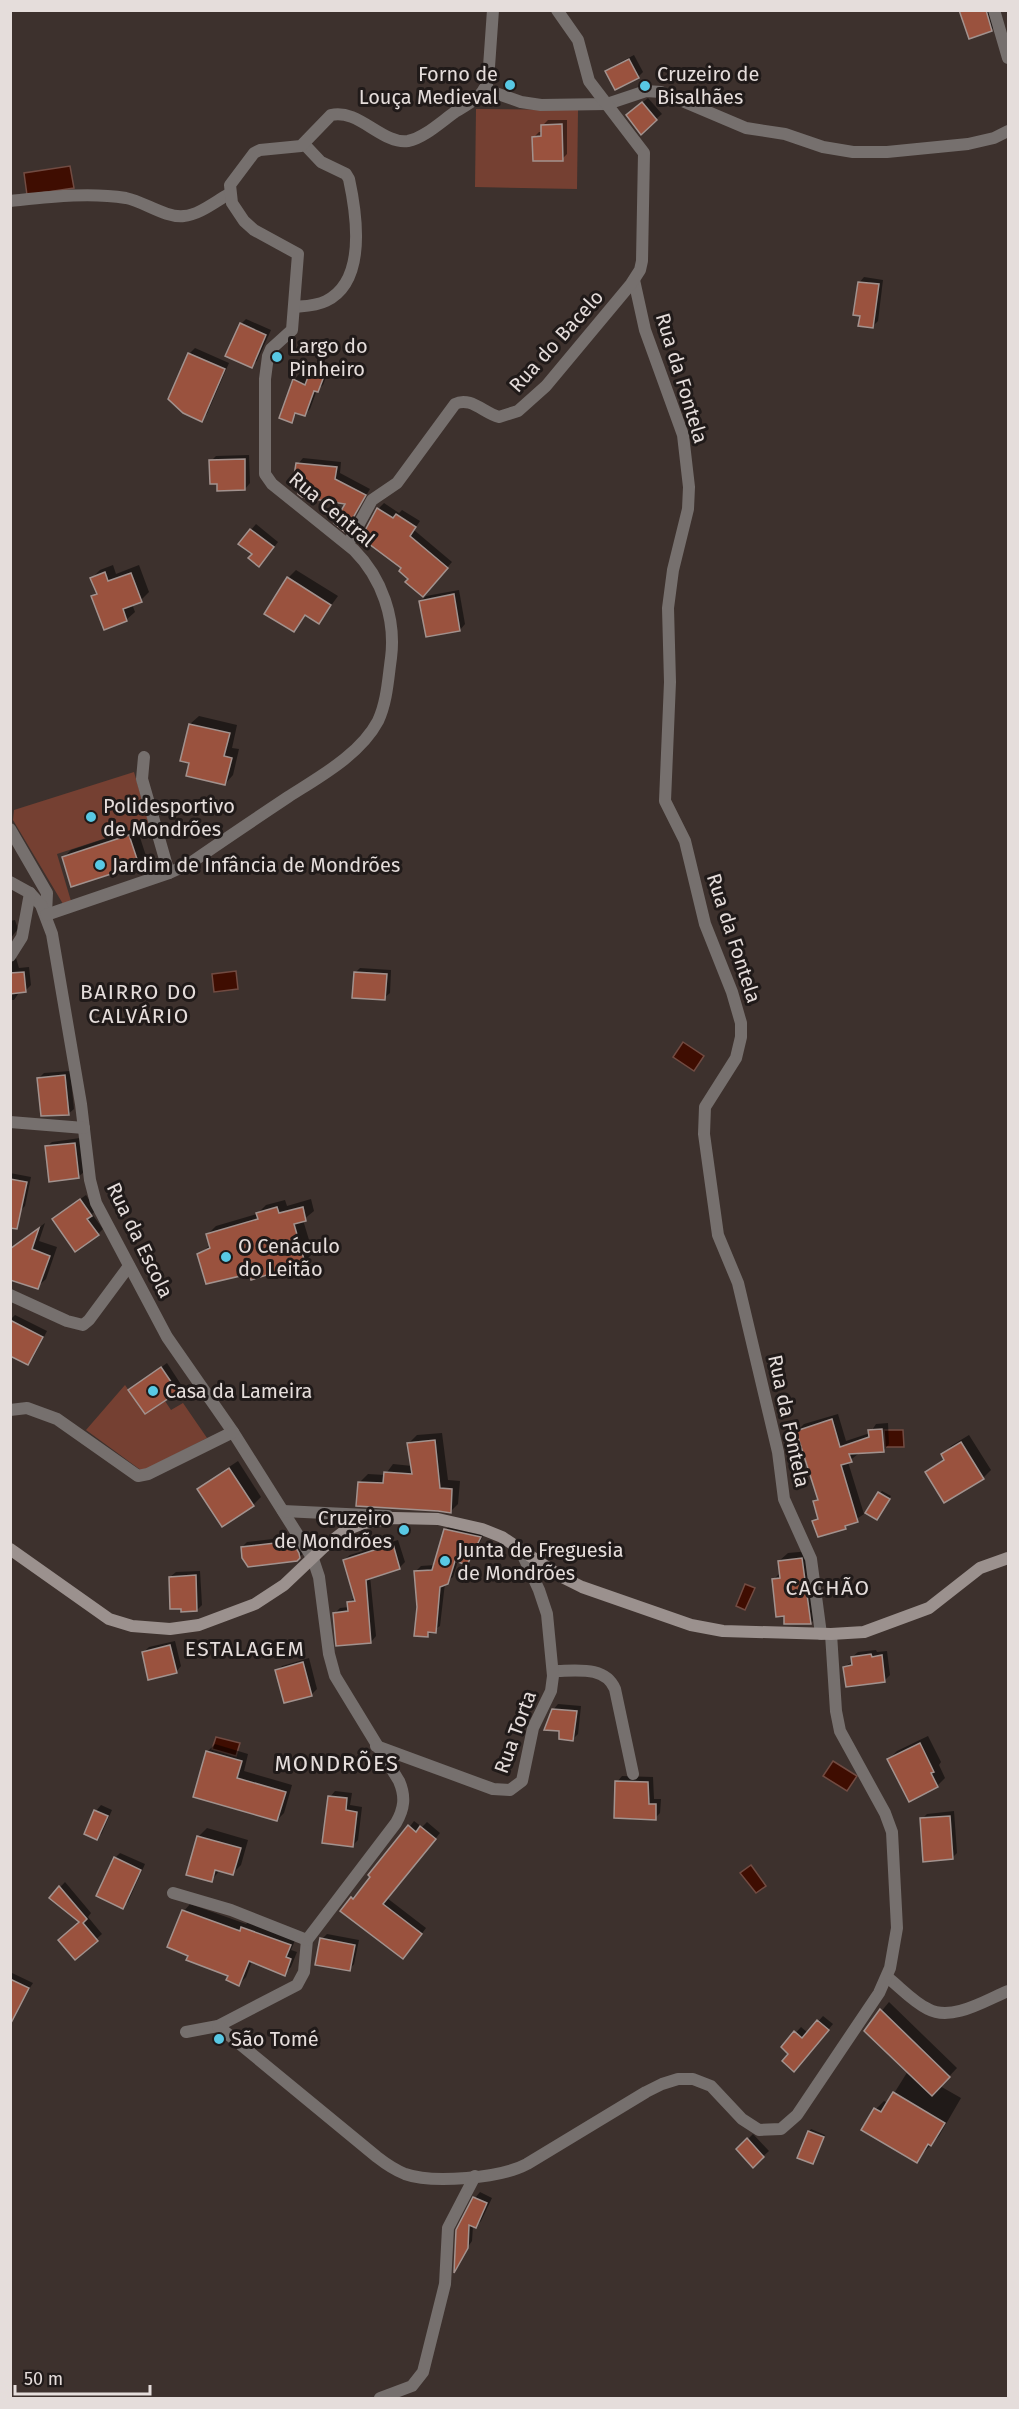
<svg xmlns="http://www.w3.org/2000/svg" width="1019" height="2409" font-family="'Fira Sans',sans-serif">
<rect width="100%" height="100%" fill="#3d312d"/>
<g fill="#754032">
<path d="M476,109L578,110L577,189L475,187Z"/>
<path d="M134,772L149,824L57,854L71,901L63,904L13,820L14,810Z"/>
<path d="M125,1385L145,1414L165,1401L171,1410L183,1403L207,1438L142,1471L86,1430Z"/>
</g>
<g fill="#3f0d01" stroke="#714b42" stroke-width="1.5">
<path d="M70,166L74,188L27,195L24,173Z"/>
<path d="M236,971L238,989L214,992L212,974Z"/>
<path d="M683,1042L704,1056L694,1071L673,1057Z"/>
<path d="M884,1430H903L904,1447H885Z"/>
<path d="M745,1584L755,1588L745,1610L736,1606Z"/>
<path d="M216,1737L240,1743L236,1756L212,1749Z"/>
<path d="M833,1761L857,1776L847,1791L823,1776Z"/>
<path d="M751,1865L766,1886L756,1893L740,1873Z"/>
</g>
<g fill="#0007">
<path d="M961,10H992L996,25L991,30Z"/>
<path d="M634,55L643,72L638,77L607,71L613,66Z"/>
<path d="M648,98L662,114L656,119L633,110Z"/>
<path d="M548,120H567V154L562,159L534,137L539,132H543V125Z"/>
<path d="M864,277L883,280L878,321L872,327L859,283Z"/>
<path d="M246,319L271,330L257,361L251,366L241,324Z"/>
<path d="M195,348L229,363L207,414L201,420L169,399L190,353Z"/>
<path d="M319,361L330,366L323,385L317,390L310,409L305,414L298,412L291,421L281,417L294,380L299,374L309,379L313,367Z"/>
<path d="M249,455L250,483L245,489L211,461L216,456Z"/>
<path d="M303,458L341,462L340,473L370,489L345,530L347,502L301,482L298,464Z"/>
<path d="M384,503L399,513L402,510L420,521L414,530L452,562L428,589L410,578L403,568L363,538L378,509Z"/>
<path d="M256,524L278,542L264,560L240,543Z"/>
<path d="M113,565L116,574L139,565L149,592L141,600L132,604L135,612L126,620L93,596L97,592L92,578L100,570Z"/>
<path d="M296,570L338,596L319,622L307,614L294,630L288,578Z"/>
<path d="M459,590L465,624L460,630L421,601L426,596Z"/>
<path d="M199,716L237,725L232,748L239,749L233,775L225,784L191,762L190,724Z"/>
<path d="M137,828L146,856L138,864L64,857L71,850Z"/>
<path d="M15,920L18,929L10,939V921Z"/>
<path d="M10,955L16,958L19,968L29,967L31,985L25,991H20L14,1000H10Z"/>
<path d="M360,968L391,970L390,993L384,998L355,973Z"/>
<path d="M70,1071L74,1109L68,1114L38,1079L44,1073Z"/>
<path d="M80,1138L84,1172L78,1177L46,1147L52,1142Z"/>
<path d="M10,1173L31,1177L25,1206L20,1211L10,1210Z"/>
<path d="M86,1195L96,1210L92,1214L103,1229L98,1234L59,1214Z"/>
<path d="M311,1199L314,1211L303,1220L313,1253L305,1261L282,1268L250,1272L199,1255L211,1244L208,1234L216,1226L257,1214L266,1205L285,1200L287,1206Z"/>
<path d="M45,1223L39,1241L57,1247L46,1279L37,1287L10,1249Z"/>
<path d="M15,1315L47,1331L33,1358L28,1363L10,1354V1320Z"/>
<path d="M167,1363L182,1386L177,1391L130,1390Z"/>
<path d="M838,1414L846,1441L870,1433L876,1424L888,1423L889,1444L883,1451L857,1452L858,1454L848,1462L864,1514L845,1527L814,1521L819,1516L814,1502L819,1498L797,1431L804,1424Z"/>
<path d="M442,1433L448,1480L460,1481L458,1504L450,1512L360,1482L368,1474L385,1475L393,1464L412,1466L409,1443L417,1435Z"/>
<path d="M969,1435L991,1470L983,1478L927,1472L945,1458L943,1455L951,1446Z"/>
<path d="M238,1461L261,1497L253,1505L199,1489L208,1481Z"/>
<path d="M882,1491L891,1496L879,1516L880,1493Z"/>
<path d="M451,1524L485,1532L472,1558L467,1563L458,1561L453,1577L445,1583L440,1626L427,1635L418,1607L416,1571L421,1566L435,1565L446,1530Z"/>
<path d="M297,1536L305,1552L296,1560L242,1547L247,1542Z"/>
<path d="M398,1540L405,1562L399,1568L370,1576L376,1636L371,1642L335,1613L340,1608L349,1607L348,1602L356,1597L344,1560L350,1555Z"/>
<path d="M810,1551L819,1615L811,1623L785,1614L774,1579L781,1572L779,1561L788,1553Z"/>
<path d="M200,1571L202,1605L197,1610L170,1577L176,1572Z"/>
<path d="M175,1641L181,1666L176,1672L144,1652L149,1647Z"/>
<path d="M876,1650L877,1652L887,1651L890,1675L885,1680L845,1667L853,1661L852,1657L858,1652Z"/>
<path d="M309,1658L317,1689L312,1694L285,1701L277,1671L282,1666Z"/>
<path d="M558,1704L581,1706L578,1734L573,1739L561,1730L553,1710Z"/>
<path d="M928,1736L941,1762L939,1765L945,1778L937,1786L889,1759L897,1751Z"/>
<path d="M215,1744L248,1754L244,1771L292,1785L284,1813L277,1820L195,1796L208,1751Z"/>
<path d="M622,1776L653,1777L654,1799H661L660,1813L655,1818L617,1782Z"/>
<path d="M335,1791L352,1793L350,1805L362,1807L358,1840L353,1845L330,1797Z"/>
<path d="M101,1805L112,1810L102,1833L97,1839L96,1811Z"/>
<path d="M954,1811L957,1853L952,1858L922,1819L927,1814Z"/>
<path d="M414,1821L422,1827L427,1822L440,1833L387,1898L426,1928L408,1952L352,1898L357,1893L359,1895Z"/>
<path d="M207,1828L248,1840L241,1865L233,1873L220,1870L211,1881L198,1837Z"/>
<path d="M120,1853L145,1864L128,1902L122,1907L115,1858Z"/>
<path d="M65,1882L91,1913L88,1917L102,1934L75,1958L80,1922L51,1897Z"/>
<path d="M190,1904L246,1924L249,1921L296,1938L291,1950L297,1952L291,1967L284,1974L252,1961L246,1977L239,1984L230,1975L169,1946L184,1911Z"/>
<path d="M327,1934L359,1940L354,1964L349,1970L322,1939Z"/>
<path d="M10,1972L33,1983L20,2003L10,1999Z"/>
<path d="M889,2002L957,2068L940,2086L961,2098L939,2136L916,2161L863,2129L876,2109L884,2101L888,2103L908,2071L866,2030Z"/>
<path d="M823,2016L833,2024L799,2064L783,2047L801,2027L808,2033Z"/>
<path d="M811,2129L825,2135L812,2163L809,2132Z"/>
<path d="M753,2134L769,2151L753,2165L738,2149Z"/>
<path d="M480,2192L492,2198L481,2221L476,2227L473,2226L472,2241L462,2255L475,2198Z"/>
</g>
<g fill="#9a523e" stroke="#a2928e" stroke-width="1.5">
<path d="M959,10H986L992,31L969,39Z"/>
<path d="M629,59L639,78L615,90L605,71Z"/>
<path d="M642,102L657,120L641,135L626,115Z"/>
<path d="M562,124L563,161H533L532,137L541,136V125Z"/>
<path d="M858,282L879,284L873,328L858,326L860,316L853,315Z"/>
<path d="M240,323L266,335L252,368L225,356Z"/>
<path d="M188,353L225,369L202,422L183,413L168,399Z"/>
<path d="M312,366L326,371L318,392L314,391L305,416L295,413L292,423L279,418L293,379L305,385Z"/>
<path d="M245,459V490L217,491V484H210L209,460Z"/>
<path d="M296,463L337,467L335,479L366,495L345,532L334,523L345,504L302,497L298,494L300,483L293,482Z"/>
<path d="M377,508L393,518L396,514L416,527L410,536L448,568L423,597L405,582L408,579L399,571L401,568L361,538Z"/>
<path d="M250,529L274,547L259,567L248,558L252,554L238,544Z"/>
<path d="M105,572L108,581L131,573L142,602L123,609L127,621L104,630L91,596L97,594L90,578Z"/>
<path d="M287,577L331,605L319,624L305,615L294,632L264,614Z"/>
<path d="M454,594L460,631L426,637L419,601Z"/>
<path d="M189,724L230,733L224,756L232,758L225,785L186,776L189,763L180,761Z"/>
<path d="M129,835L139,865L71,887L62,857Z"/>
<path d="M24,972L26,992L10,994V973Z"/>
<path d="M354,972L387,974L385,1000L352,998Z"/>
<path d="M65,1075L69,1115L41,1116L37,1078Z"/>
<path d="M75,1143L79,1178L49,1182L45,1146Z"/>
<path d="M10,1179L27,1182L17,1229L10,1228Z"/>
<path d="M80,1199L92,1216L87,1219L99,1235L75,1252L52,1219Z"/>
<path d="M277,1207L279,1213L303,1207L306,1221L294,1224L305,1263L251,1280L249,1274L206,1284L197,1254L210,1248L206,1234L258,1219L256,1213Z"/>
<path d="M39,1228L32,1249L50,1256L38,1289L10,1280V1249Z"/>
<path d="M10,1320L43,1337L28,1365L10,1356Z"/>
<path d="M161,1367L178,1392L145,1414L128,1390Z"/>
<path d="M832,1419L840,1447L869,1437L868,1430L882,1429L884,1452L849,1454L852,1462L841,1465L858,1522L845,1526L846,1529L818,1537L812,1521L818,1519L813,1501L818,1500L796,1431Z"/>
<path d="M435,1440L440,1488L452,1489L451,1513L438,1511L356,1506L358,1482L383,1483L384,1472L412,1474L407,1443Z"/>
<path d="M961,1442L984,1479L944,1503L925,1472L944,1460L941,1454Z"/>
<path d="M229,1468L254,1506L222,1527L197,1489Z"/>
<path d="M878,1492L890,1499L877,1520L865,1513Z"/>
<path d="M444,1529L481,1537L467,1565L455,1561L448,1584L440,1587L436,1633L428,1632V1637L414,1636L417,1607L414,1571L432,1570Z"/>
<path d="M292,1541L299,1553L300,1558L297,1561L248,1567L242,1558L241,1547Z"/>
<path d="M393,1544L400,1569L366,1580L371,1643L336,1646L333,1613L348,1611L347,1602L355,1601L343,1560Z"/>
<path d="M802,1558L811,1624H784V1616L776,1617L772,1579L780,1578L778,1561Z"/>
<path d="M196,1575L197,1611L181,1612V1609H170L169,1577Z"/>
<path d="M170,1645L177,1673L148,1680L142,1652Z"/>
<path d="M871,1654L872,1657L882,1655L885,1682L846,1687L843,1667L852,1665L851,1657Z"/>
<path d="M303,1662L312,1696L284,1703L275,1670Z"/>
<path d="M552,1709L577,1711L573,1741L559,1739V1731L544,1730Z"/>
<path d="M920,1743L934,1772L931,1773L938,1787L909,1802L887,1759Z"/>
<path d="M206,1751L242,1761L237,1778L286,1792L277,1821L193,1797Z"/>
<path d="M615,1781L648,1782L649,1804H656V1820L614,1818Z"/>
<path d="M328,1796L347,1798L346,1810L357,1812L353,1847L322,1843Z"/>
<path d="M94,1810L108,1816L97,1840L84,1834Z"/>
<path d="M950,1816L953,1859L923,1862L920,1818Z"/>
<path d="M408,1825L416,1832L420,1826L436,1839L383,1904L422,1934L403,1959L340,1911L351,1897L353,1899L370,1877L368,1875Z"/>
<path d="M197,1836L241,1848L233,1875L215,1870L212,1882L186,1875Z"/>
<path d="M114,1857L141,1870L123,1909L96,1896Z"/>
<path d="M59,1886L87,1919L83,1923L98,1941L75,1960L58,1940L79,1922L49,1898Z"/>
<path d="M182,1910L240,1931L241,1927L291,1945L286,1957L291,1959L285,1976L249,1961L239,1986L226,1980L228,1976L186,1960L188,1956L167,1947Z"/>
<path d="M320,1938L355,1945L350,1971L315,1965Z"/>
<path d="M10,1979L29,1988L10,2025Z"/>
<path d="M880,2009L950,2077L932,2096L864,2031Z"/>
<path d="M817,2020L829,2030L794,2072L782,2061L788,2054L781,2047L794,2031L802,2038Z"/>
<path d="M893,2092L945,2123L931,2146L928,2144L917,2163L861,2130L874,2108L881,2112Z"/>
<path d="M808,2131L824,2137L813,2164L797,2158Z"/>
<path d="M747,2138L764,2157L753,2168L736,2149Z"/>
<path d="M473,2197L487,2203L476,2228L469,2225L468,2248L454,2273L456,2230Z"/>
</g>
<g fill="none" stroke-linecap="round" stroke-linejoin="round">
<g stroke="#76706e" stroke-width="12">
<path d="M994,10L1008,58"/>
<path d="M484,89L521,102L541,105L607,104L646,91L661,92L746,128L785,134L823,147L853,152H887L968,144L994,138L1008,131"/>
<path d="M10,201C49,197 88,192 126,198C145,202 165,218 184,216C199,215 216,201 229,194"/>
<path d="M634,280L645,330L683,435L689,487L688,509L673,570L668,608L670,682L665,801L685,841L705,924L732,992L741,1023V1037L736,1058L705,1107L704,1134L718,1235L738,1283L778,1452L784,1499L811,1559L821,1634"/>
<path d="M294,307C305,306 316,306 326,301C367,281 357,216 349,179L346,174L321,162L304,144"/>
<path d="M348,544L372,500L397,483L455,404C470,396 484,413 499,417L518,411L546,386L631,284L640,270L642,261L644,153L589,81L578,40L557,10"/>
<path d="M144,757L142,779L169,873"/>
<path d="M10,829L47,893L46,914"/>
<path d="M10,882L30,893L41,905L52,934L81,1104L90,1180L96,1203L167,1337L233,1432L313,1559L319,1577L329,1654L335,1676L399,1781C406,1797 404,1809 396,1823L307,1940L304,1972L297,1985L218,2026L186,2032"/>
<path d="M46,915L169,873L189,864C222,841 255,819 288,797C319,777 360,755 378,721C387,702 388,679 391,658C396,619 382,578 354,550L272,484L265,474V379L268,356L271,349L292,330L298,254L254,230L244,221L232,203L230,185L254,153L260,150L301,146L331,115C358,108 383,145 408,141C424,138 442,121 455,112C468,104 484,96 488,81L493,10"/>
<path d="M10,956L22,937L30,893"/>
<path d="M10,1122L84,1128"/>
<path d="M10,1295L67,1321L83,1325L89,1320L129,1266"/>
<path d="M10,1410L27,1408L57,1419L138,1476L148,1474L233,1432"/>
<path d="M283,1511L388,1516"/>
<path d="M553,1671C575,1671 605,1665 615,1689L633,1774"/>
<path d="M376,1746L493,1789L510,1790L522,1781L533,1728L551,1691L553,1676L547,1614L539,1590L520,1549"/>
<path d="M173,1893L231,1910L307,1940"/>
<path d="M887,1977C900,1987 913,2002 928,2009C952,2022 986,2000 1008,1991"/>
<path d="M218,2026L377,2157C386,2164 395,2170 405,2174C433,2184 501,2178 527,2164L646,2092L662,2084L678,2079H693L711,2086L742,2119L759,2130L781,2129L797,2115L879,1993L890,1968L897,1928L892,1832L885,1813L840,1731L836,1711L831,1634"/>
<path d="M380,2398L412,2386L423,2372L445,2284L448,2228L475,2176"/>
</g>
<path stroke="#9b918e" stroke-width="12" d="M10,1549L109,1619L132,1626L170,1629L199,1625L255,1604L284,1585L324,1547L346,1530L364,1523L394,1518L438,1519L482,1529L502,1537L560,1576L582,1587L691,1625L723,1631L831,1634L864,1632L929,1608L980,1568L1008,1558"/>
</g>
<g fill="#58c8e4" stroke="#201a19" stroke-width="2">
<circle cx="510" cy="85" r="6"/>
<circle cx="645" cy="86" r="6"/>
<circle cx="277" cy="357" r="6"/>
<circle cx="91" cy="817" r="6"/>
<circle cx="100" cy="865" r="6"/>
<circle cx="226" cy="1257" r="6"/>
<circle cx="153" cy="1391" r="6"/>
<circle cx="404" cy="1530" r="6"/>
<circle cx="445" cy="1561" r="6"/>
<circle cx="219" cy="2039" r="6"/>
</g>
<g text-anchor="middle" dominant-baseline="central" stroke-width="6" stroke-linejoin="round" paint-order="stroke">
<g font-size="20" fill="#e5dddb" stroke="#201a19" text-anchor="start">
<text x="498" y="74" text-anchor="end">Forno de<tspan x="498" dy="23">Louça Medieval</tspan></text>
<text x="657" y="74">Cruzeiro de<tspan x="657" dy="23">Bisalhães</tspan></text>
<text x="289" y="346">Largo do<tspan x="289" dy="23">Pinheiro</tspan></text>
<text x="103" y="806">Polidesportivo<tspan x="103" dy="23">de Mondrões</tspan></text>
<text x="112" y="865">Jardim de Infância de Mondrões</text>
<text x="238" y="1246">O Cenáculo<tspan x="238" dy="23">do Leitão</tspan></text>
<text x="165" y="1391">Casa da Lameira</text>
<text x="392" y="1518" text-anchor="end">Cruzeiro<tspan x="392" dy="23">de Mondrões</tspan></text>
<text x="457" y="1550">Junta de Freguesia<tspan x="457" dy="23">de Mondrões</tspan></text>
<text x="231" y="2039">São Tomé</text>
</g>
<g font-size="20" fill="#e5dddb" stroke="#201a19">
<text transform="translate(556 341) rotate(-48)">Rua do Bacelo</text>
<text transform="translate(682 378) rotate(73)">Rua da Fontela</text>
<text transform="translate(332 509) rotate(40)">Rua Central</text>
<text transform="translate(734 938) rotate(72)">Rua da Fontela</text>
<text transform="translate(140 1240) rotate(64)">Rua da Escola</text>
<text transform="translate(789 1421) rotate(78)">Rua da Fontela</text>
<text transform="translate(515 1732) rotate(-70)">Rua Torta</text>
</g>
<g font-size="21" letter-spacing="1.5" fill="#e5dddb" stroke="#201a19">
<text x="139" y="992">BAIRRO DO<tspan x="139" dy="24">CALVÁRIO</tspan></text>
<text x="828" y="1588">CACHÃO</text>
<text x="245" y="1649">ESTALAGEM</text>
</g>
<g font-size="22" letter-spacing="1.5" fill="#e5dddb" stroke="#201a19">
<text x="337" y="1763">MONDRÕES</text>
</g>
</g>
<rect width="1019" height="2409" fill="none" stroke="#e5dddb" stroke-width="24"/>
<path d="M15 2385v9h135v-9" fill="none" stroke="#e5dddb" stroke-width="3"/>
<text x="24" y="2385" font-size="18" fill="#e5dddb" stroke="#201a19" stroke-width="4.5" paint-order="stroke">50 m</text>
</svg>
